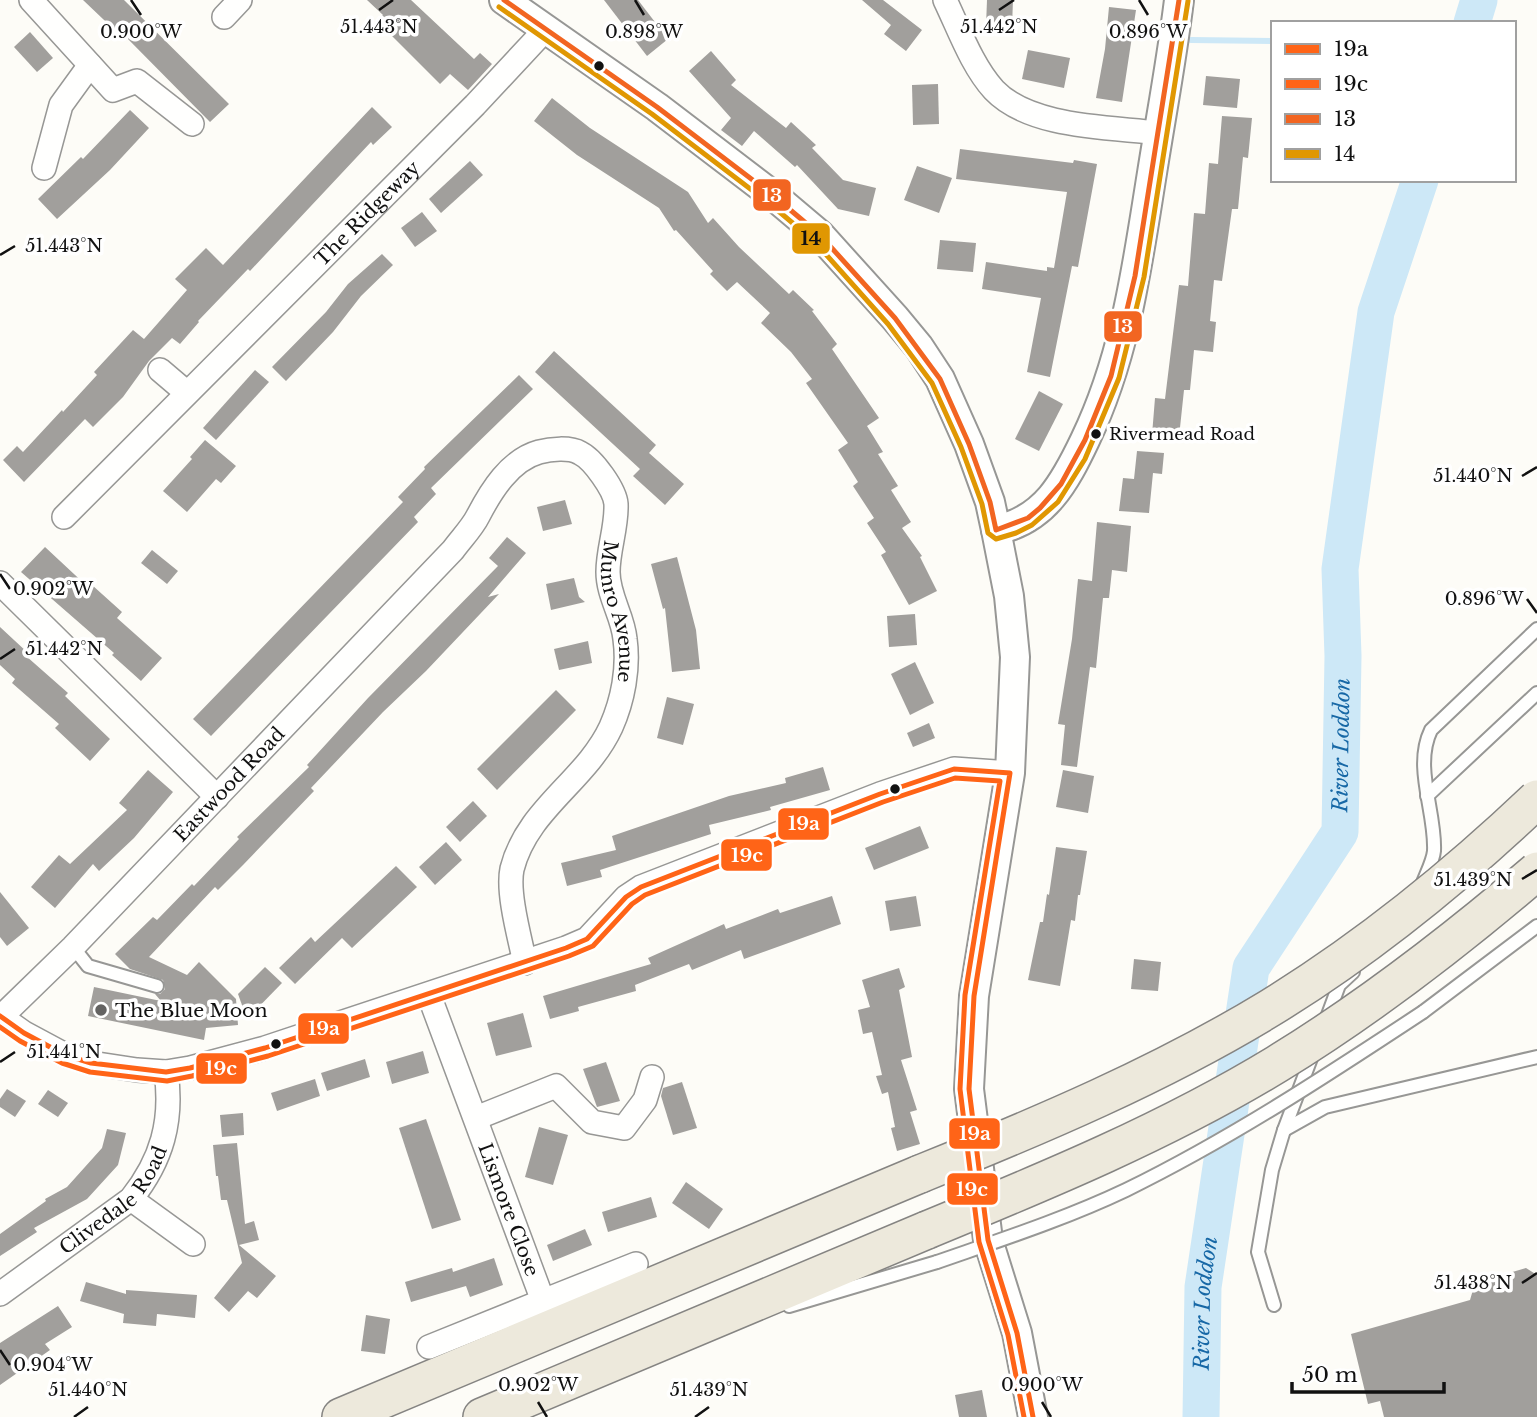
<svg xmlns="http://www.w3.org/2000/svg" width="1537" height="1417" font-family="'Libre Baskerville',serif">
<rect width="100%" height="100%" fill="#fdfcf7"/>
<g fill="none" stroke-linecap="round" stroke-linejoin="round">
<path stroke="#cde8f7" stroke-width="6" d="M1191,40L1273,41"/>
<g stroke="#cde8f7" stroke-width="37">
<path d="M1472,23L1479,0"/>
<path id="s1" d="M1201,1417L1203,1287L1251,968L1340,832L1343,656L1340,569L1376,312L1420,180"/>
</g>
</g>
<g fill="#a19f9c">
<path d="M83,0H124L229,104L210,122L126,37L124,39Z"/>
<path d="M367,0H411L474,59L480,53L492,64L468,90L450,74L440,84L377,21L383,15Z"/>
<path d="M604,0H638L668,39L647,56Z"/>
<path d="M862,0H883L922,30L906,51L884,34L891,25Z"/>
<path d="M987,0H1013L1012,27L986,26Z"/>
<path d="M1109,7L1136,10L1122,102L1096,98L1105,49Z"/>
<path d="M30,32L53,58L37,72L14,47Z"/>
<path d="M1028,50L1070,58L1064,88L1022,79Z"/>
<path d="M711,51L736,80L731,85L786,128L791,122L816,145L812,148L843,180L876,188L869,216L838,209L797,165L795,167L754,131L742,146L721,130L731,118L689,71Z"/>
<path d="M1206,76L1240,79L1237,108L1203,105Z"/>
<path d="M938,84L939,124L913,125L912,85Z"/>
<path d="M552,98L590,128L688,192L708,223L713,218L739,247L789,294L793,290L814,310L812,311L837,344L832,349L879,418L867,426L883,452L878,454L898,486L891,490L911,522L902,528L922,556L920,557L937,591L909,605L881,555L886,552L867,523L874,518L853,486L858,482L838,450L848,443L806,383L812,379L791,352L761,323L770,313L737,282L727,291L710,274L713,271L676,230L674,231L659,208L577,155L534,121Z"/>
<path d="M372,107L392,127L373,145L371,142L250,271L248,269L198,321L199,322L180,344L172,338L149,361L123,397L93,427L85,419L24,482L3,460L17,446L23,452L62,410L63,412L97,375L94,372L133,330L144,339L187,290L175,279L206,248L223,265Z"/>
<path d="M130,110L149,128L110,170L57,219L38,199L81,157L83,159Z"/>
<path d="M1222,116L1252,118L1248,158L1243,157L1238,209H1232L1222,281L1214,280L1210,321L1216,322L1213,352L1194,350L1190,390H1184L1179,437L1152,435L1155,398L1165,399L1179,285L1188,286L1194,213L1205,214L1209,163L1218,164Z"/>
<path d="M960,149L1073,163L1074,160L1097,164L1078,267L1072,266L1050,377L1027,372L1041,298L982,289L986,262L1047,271V267L1054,268L1067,192L956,179Z"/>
<path d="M470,161L483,175L441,213L429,199Z"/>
<path d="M917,166L952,178L939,213L904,200Z"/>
<path d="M422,212L437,231L415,247L401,228Z"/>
<path d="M940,240L976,243L973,272L937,269Z"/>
<path d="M382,254L393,265L361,296L333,332L286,381L272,367L326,312L348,284Z"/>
<path d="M554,351L656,445L649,453L684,484L665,505L633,476L640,469L535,372Z"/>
<path d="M255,370L269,382L216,440L203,428Z"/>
<path d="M519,375L533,389L431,488L436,494L414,517L418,522L211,736L193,719L403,502L398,497L425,469L424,467Z"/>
<path d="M1039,391L1063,404L1039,451L1015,439Z"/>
<path d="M205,440L236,466L221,483L216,479L187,512L163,491L192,459L190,457Z"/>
<path d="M1137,451L1164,453L1162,474L1153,473L1149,513L1119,511L1123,478L1134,479Z"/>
<path d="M565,500L572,524L543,531L537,507Z"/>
<path d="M1097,522L1131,526L1127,572L1112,570L1109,598H1103L1096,668L1090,667L1077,767L1061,765L1065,725L1058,724L1072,639L1078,579L1092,581Z"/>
<path d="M507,537L526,553L488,597L499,594L426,671L383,712L311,788L314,791L243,865L218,890L215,887L149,957L187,975L199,962L236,999L238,1025L206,1028L204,1040L88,1016L94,987L161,1001L155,994H160L165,989L163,980L130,969L115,954L153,917L157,920L192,884L194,886L239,839L237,837L309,767L307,765L368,698L498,566L489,558Z"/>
<path d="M45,547L89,588L92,585L122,612L117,618L162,658L141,681L112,655L114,653L21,572Z"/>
<path d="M152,550L178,571L167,584L141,563Z"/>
<path d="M677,557L696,630L700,669L672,672L665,608L663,609L651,564Z"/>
<path d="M574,578L579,597L585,602L551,610L546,584Z"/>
<path d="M915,614L917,645L889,647L887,616Z"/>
<path d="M0,627L28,653L26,656L68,693L65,696L110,739L90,761L55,728L59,724L12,683L15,679L0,665Z"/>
<path d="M588,641L592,663L559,670L554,649Z"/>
<path d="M915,662L934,703L910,715L891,674Z"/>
<path d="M556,690L576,710L497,790L477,769Z"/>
<path d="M667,697L694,704L683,745L657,738Z"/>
<path d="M929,723L935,738L913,747L907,733Z"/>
<path d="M823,767L830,790L770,807L771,810L709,825L711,834L600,870L602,877L567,886L561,863L616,850L612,836L729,796L786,783L785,778Z"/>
<path d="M148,770L173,792L134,838L99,871L93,864L55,908L31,887L59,855L70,864L127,810L119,803Z"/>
<path d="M1063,770L1094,776L1088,813L1056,807Z"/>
<path d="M473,801L487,816L460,842L446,827Z"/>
<path d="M920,826L929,848L874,870L865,848Z"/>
<path d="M446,842L462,860L435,885L419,867Z"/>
<path d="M1056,847L1087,851L1080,895H1078L1075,921L1071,920L1060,986L1028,980L1040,922H1043L1047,894L1049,895Z"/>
<path d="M396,866L417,887L352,948L342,938L295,984L279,968L311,937L315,942Z"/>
<path d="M0,892L29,928L7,946L0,937Z"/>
<path d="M832,896L841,924L744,959L741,950L692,970L689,964L635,985L636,991L578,1007L579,1011L550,1019L543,996L651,964L648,958L724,924L726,929L778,909L780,913Z"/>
<path d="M916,896L921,926L890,931L885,901Z"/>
<path d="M1134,959L1161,962L1158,991L1131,989Z"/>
<path d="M265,967L282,983L247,1019L238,994Z"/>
<path d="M899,968L905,987L899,990L912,1057L901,1060L917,1110L910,1112L920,1144L897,1151L891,1128L895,1127L888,1092L882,1094L876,1076L882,1075L872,1032L863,1034L858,1010L870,1007L862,980Z"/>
<path d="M523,1013L532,1047L496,1056L487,1023Z"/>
<path d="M423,1051L429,1073L392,1084L386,1062Z"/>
<path d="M365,1059L370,1077L327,1091L321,1073Z"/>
<path d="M606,1062L620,1101L597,1107L583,1069Z"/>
<path d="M315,1079L320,1096L277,1111L271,1093Z"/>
<path d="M682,1082L697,1128L673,1135L661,1096L663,1088Z"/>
<path d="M7,1089L26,1101L15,1117L0,1107V1099Z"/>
<path d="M48,1090L68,1103L58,1117L38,1104Z"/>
<path d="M243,1113L244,1135L222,1137L220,1115Z"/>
<path d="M426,1119L461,1220L432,1229L399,1128Z"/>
<path d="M539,1127L568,1135L553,1185L525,1177Z"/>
<path d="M107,1129L126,1133L118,1165L87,1199L34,1228L37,1232L0,1256V1234L46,1201L45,1199L67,1187L102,1148Z"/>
<path d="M237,1143L245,1224L254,1221L259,1240L239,1245L276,1276L257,1298L248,1291L229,1312L214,1298L242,1263L227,1200H221L218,1176H216L213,1145Z"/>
<path d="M686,1182L723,1209L709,1229L672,1203Z"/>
<path d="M651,1197L657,1217L608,1232L602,1212Z"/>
<path d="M585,1229L592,1245L553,1261L547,1245Z"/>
<path d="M494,1258L503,1285L470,1297L466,1286L411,1302L405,1282L452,1268L453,1272Z"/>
<path d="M1526,1268L1537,1275V1417H1384L1380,1401L1368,1404L1351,1334L1470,1300L1475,1283Z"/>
<path d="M86,1282L126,1294V1290L197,1295L195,1318L157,1314L156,1326L123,1323L124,1314L80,1301Z"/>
<path d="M58,1306L72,1327L45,1344L50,1350L0,1385V1343Z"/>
<path d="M366,1315L390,1319L385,1354L361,1351Z"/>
<path d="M982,1390L987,1417H959L955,1395Z"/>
</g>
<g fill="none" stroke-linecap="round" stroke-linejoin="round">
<defs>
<g id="service">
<path d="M1427,796L1537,693"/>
<path d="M1421,888C1425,876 1433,862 1434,851C1436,812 1413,767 1431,730L1537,629"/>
<path d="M73,947L88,966L157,986"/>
<path d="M1423,1012L1537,926"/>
<path d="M1325,1023L1339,985L1353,972"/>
<path d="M1284,1130L1325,1107L1537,1057"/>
<path d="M1274,1305L1258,1252L1272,1170L1284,1130L1313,1053"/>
<path d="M789,1306L937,1262"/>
</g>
<g id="minor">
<path d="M31,0L113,90L137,81L192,124"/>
<path d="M945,0C959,29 972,66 994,90C1030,128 1109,127 1158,133"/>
<path d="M224,17L240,0"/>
<path d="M44,168L61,105L90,65"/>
<path d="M160,370L187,393"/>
<path id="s2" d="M64,517L475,105L545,30"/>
<path d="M0,583L217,797"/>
<path id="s3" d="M429,995L543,1301L636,1264"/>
<path d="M0,1016L24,1033L65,1055L91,1063L137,1070L166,1072L190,1068L265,1048L566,948L587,939L626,897L641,887L880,794L954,769L1010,773"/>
<path id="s4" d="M1,1017L73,947L453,550C461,539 472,528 478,516C491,491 510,460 539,452C550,449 570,447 580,453C593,459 615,490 616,504C617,527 608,549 608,572C608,596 623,616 625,639C629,668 623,700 611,727C586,781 527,809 512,869C507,893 520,939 525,963"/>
<path d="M476,1118L556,1086L592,1122L624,1128L645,1100L652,1077"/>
<path d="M131,1199L193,1244"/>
<path id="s5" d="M0,1294L131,1199C162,1160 173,1121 166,1072"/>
<path d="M429,1347L543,1301"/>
</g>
<g id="tertiary">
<path d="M504,0L657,107L775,197L820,235L895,318L919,347L940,379L969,444L990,502L996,530L1009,596L1015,657L1010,773L974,996L969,1089L988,1240L1017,1333L1033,1417"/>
<path d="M996,530C1045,520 1065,482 1085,440C1126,355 1137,266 1152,173C1161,116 1172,58 1179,0"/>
</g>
<g id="primary">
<path d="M341,1417L920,1174"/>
<path d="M482,1417L927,1230"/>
</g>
</defs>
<use href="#service" stroke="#979795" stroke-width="16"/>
<use href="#minor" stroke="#979795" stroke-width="26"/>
<use href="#tertiary" stroke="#979795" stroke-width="32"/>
<use href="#primary" stroke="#858482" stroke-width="40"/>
<use href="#service" stroke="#fffffe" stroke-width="12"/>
<use href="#minor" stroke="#fffffe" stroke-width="23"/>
<use href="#tertiary" stroke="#fffffe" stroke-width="28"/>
<use href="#primary" stroke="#ede9dc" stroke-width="37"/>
<defs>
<path id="service-bridge" d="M937,1262C1000,1240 1065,1219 1126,1190C1230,1139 1326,1076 1423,1012"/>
<g id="primary-bridge">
<path d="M920,1174C1039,1126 1160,1075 1270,1008C1366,949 1456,876 1537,799"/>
<path d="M927,1230C1046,1181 1167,1131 1277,1064C1370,1007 1454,942 1537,871"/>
</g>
</defs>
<use href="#service-bridge" stroke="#979795" stroke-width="16" stroke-linecap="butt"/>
<use href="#primary-bridge" stroke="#858482" stroke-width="40" stroke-linecap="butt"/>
<use href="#service-bridge" stroke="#fffffe" stroke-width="12"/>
<use href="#primary-bridge" stroke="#ede9dc" stroke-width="37"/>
<defs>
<path id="bus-1" d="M0,1016L24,1033L65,1055L91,1063L166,1072L190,1068L265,1048L566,948L587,939L626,897L641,887L880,794L954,769L1010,773L974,996L969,1089L988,1240L1017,1333L1033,1417"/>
<path id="bus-2" d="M0,1027L20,1041L62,1063L90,1072L167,1081L192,1076L268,1056L569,956L593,946L632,904L645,895L883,802L955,778L1000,781L965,995L960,1089L979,1242L1008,1335L1024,1417"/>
<path id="bus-3" d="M504,0L657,107L775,197L820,235L895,318L940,379L969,444L990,502L996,530L1028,518L1040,508L1061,484L1085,440L1111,376L1135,276L1179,0"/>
<path id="bus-4" d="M499,7L652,114L770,204L814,241L888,324L932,383L961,447L982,504L988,533L996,539L1016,533L1032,525L1058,502L1085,459L1119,378L1144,277L1188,1"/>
</defs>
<use href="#bus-1" stroke="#fff" stroke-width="10"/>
<use href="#bus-2" stroke="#fff" stroke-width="10"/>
<use href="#bus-3" stroke="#fff" stroke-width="10"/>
<use href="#bus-4" stroke="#fff" stroke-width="10"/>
<use href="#bus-1" stroke="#ff6417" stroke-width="5"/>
<use href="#bus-2" stroke="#ff6417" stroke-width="5"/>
<use href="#bus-3" stroke="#f26521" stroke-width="5"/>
<use href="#bus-4" stroke="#e09702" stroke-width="5"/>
</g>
<path fill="none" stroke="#111" stroke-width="2.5" d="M131,0L141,15M635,0L644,15M1139,0L1148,15M379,10L393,0M999,10L1014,0M0,255L15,246M1522,476L1537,467M0,574L10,589M1527,599L1537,613M0,659L15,649M1522,879L1537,870M0,1062L15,1052M1522,1283L1537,1273M0,1350L10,1365M538,1402L547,1417M1042,1402L1051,1417M74,1417L88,1407M695,1417L709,1407"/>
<g fill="#111" stroke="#fff" stroke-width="2.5">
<circle cx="599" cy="66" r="6"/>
<circle cx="1096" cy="434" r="6"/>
<circle cx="895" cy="789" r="6"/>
<circle cx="276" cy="1044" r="6"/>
</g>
<circle fill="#646362" stroke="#fff" stroke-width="2.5" cx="101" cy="1010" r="7"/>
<g text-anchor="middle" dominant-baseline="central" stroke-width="7" stroke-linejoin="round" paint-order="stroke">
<g font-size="17" fill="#111" stroke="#fff" text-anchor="start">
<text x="1109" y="434">Rivermead Road</text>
</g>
<g font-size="19" fill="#111" stroke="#fff">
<text stroke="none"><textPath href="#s2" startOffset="429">The Ridgeway</textPath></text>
<text stroke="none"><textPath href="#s4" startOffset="998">Munro Avenue</textPath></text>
<text stroke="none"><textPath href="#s4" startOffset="326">Eastwood Road</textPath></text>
<text stroke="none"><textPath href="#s5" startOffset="149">Clivedale Road</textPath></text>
<text stroke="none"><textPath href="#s3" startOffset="229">Lismore Close</textPath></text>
</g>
<g font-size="19" fill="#111" stroke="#fff" text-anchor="start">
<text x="115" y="1010">The Blue Moon</text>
</g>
<g font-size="21" font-style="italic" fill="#1768a6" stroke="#fff">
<text stroke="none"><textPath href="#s1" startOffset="702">River Loddon</textPath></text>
<text stroke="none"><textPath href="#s1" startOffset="114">River Loddon</textPath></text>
</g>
</g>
<g font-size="18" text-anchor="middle" fill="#111" stroke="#fff" stroke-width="7" stroke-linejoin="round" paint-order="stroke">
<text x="379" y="33">51.443°N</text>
<text x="999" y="33">51.442°N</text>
<text x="141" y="38">0.900°W</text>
<text x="644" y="38">0.898°W</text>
<text x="1148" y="38">0.896°W</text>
<text x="64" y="252">51.443°N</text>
<text x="1473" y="482">51.440°N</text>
<text x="53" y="595">0.902°W</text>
<text x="1484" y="605">0.896°W</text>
<text x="64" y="655">51.442°N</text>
<text x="1473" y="886">51.439°N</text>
<text x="64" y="1058">51.441°N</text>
<text x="1473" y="1289">51.438°N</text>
<text x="53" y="1371">0.904°W</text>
<text x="538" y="1391">0.902°W</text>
<text x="1042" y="1391">0.900°W</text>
<text x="88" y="1396">51.440°N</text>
<text x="709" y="1396">51.439°N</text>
</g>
<g stroke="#fff" stroke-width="2.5">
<rect x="752" y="178" width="40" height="34" rx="7" fill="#f26521"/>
<rect x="791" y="222" width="40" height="33" rx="7" fill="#e09702"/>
<rect x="1103" y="310" width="40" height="33" rx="7" fill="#f26521"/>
<rect x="777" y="807" width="53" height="34" rx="7" fill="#ff6417"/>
<rect x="720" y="838" width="53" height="34" rx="7" fill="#ff6417"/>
<rect x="297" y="1012" width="53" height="33" rx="7" fill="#ff6417"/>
<rect x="195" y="1052" width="53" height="33" rx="7" fill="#ff6417"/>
<rect x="948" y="1117" width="53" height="33" rx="7" fill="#ff6417"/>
<rect x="946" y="1172" width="53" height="34" rx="7" fill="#ff6417"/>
</g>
<g font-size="19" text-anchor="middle" font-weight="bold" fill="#fff">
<text x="772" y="202">13</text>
<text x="1123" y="333">13</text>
<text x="804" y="830">19a</text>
<text x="747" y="862">19c</text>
<text x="324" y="1035">19a</text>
<text x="221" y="1075">19c</text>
<text x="975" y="1140">19a</text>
<text x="972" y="1196">19c</text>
</g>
<g font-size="19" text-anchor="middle" font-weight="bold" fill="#111">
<text x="811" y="245">14</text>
</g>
<rect x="1271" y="21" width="245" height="161" fill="#ffffff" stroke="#a0a0a0" stroke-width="2"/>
<rect x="1285" y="44" width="35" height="10" fill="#ff6417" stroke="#a0a0a0" stroke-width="2"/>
<text x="1334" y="56" font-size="21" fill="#111111">19a</text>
<rect x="1285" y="79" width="35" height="10" fill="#ff6417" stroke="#a0a0a0" stroke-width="2"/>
<text x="1334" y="91" font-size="21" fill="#111111">19c</text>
<rect x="1285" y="114" width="35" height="10" fill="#f26521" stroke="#a0a0a0" stroke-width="2"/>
<text x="1334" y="126" font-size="21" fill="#111111">13</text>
<rect x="1285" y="149" width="35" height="10" fill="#e09702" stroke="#a0a0a0" stroke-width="2"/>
<text x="1334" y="161" font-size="21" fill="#111111">14</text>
<path d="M1292 1382v10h152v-10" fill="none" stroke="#111111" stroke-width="3.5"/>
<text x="1302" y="1382" font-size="21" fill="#111111" stroke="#ffffff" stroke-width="5" paint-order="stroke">50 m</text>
</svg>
